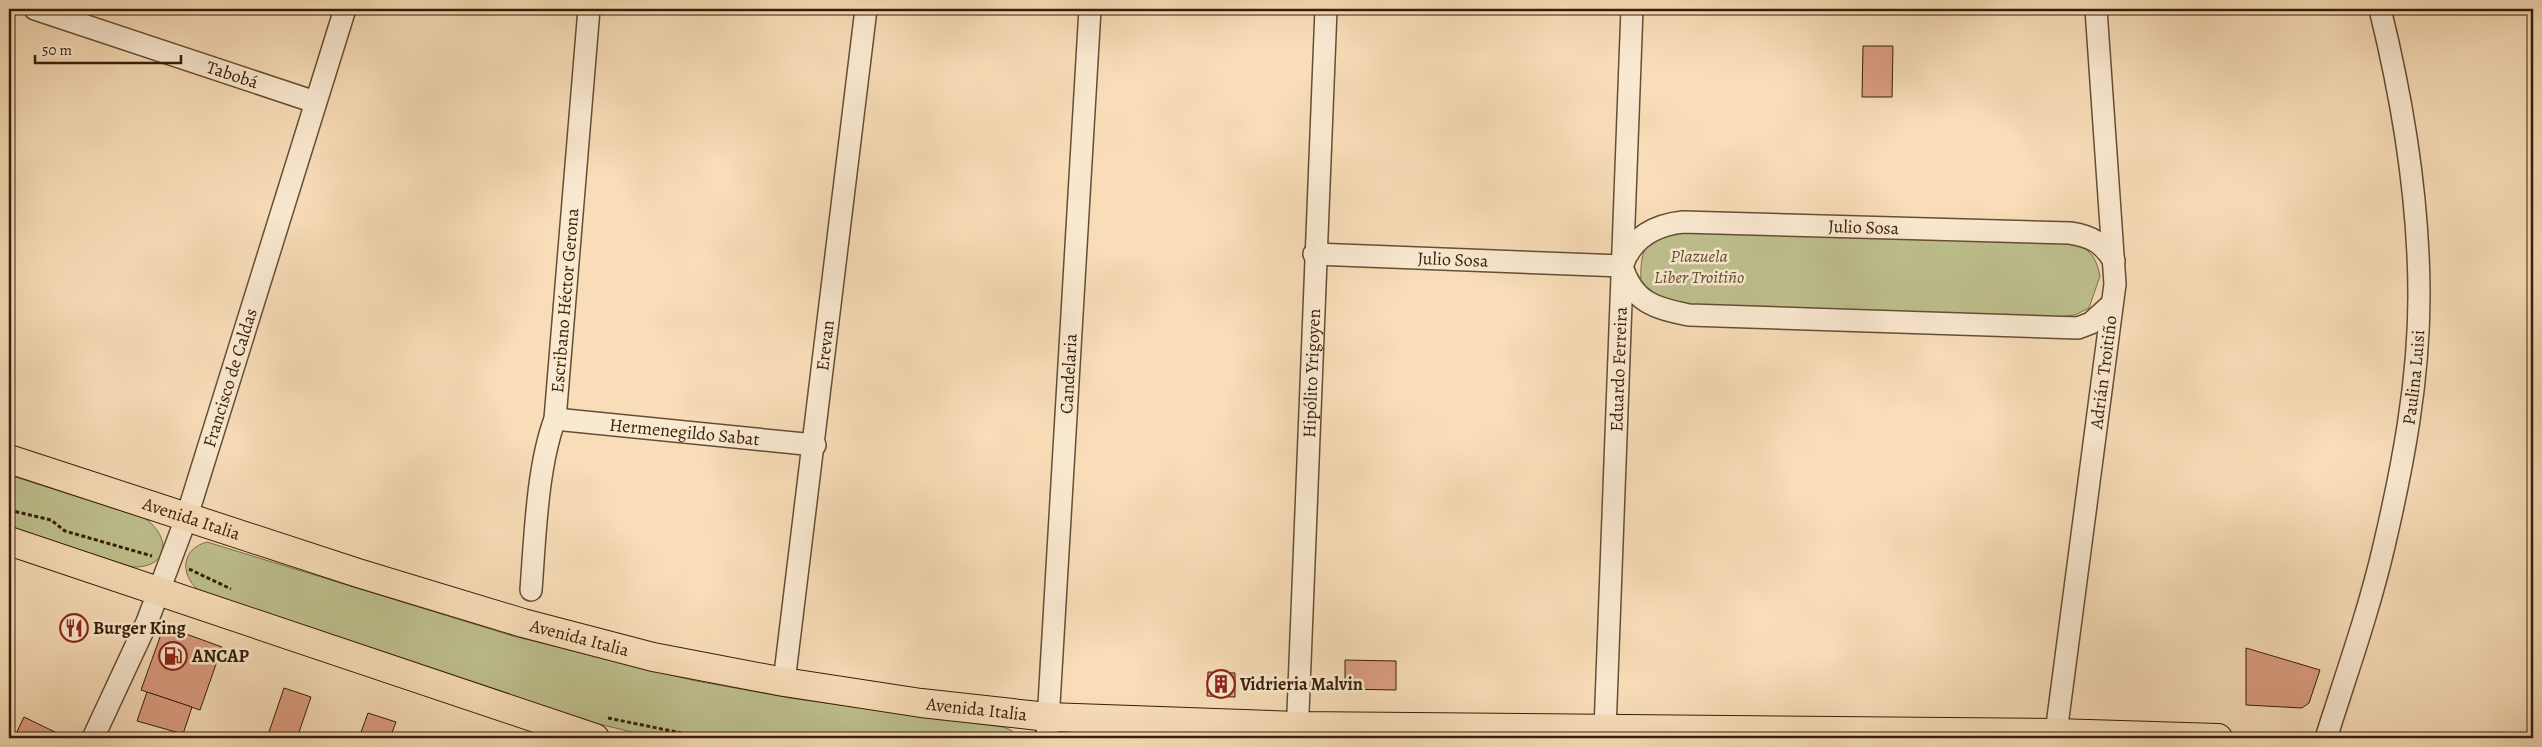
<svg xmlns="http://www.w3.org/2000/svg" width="2542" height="747" font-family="Alegreya,serif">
<rect width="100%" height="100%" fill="#f8ddb8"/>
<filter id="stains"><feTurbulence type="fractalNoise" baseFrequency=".004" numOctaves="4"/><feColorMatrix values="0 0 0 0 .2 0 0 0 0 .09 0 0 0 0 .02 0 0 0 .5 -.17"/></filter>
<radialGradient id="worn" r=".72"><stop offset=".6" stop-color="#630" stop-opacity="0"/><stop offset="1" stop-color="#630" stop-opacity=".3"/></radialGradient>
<g fill="#bec08e" stroke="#7a6f4b">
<path d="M1663,229L2055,240C2082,245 2094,247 2100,276L2089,308L2075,315L2057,317L1665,304L1641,284C1640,257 1642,245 1663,229Z"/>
<path d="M9,475L144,518C172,536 169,568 133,567L9,528Z"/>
<path d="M207,542L513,636L696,681L790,698L1003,727L1011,730L1020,738H657L582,720L198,590C180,574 181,549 207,542Z"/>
</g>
<g fill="#dc9e82" stroke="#361e08">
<path d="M1863,46H1893L1892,97H1862Z"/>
<path d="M164,626L222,647L200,710L141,690Z"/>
<path d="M2246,648L2320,670L2309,703L2302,708L2246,705Z"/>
<path d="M1345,660L1396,661V690L1345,689Z"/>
<path d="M1208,672L1235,673V697L1207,696Z"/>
<path d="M284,688L311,697L297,738H267Z"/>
<path d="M147,692L192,707L183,734L137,721Z"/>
<path d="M368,713L396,722L390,738H359Z"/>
<path d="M24,717L55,732L52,738H14Z"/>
</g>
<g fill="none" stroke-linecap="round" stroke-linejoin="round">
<defs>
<g id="minor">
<path id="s1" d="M35,9L315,102"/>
<path id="s2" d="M1314,254L1622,266"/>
<path id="s3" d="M2112,304L2091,323L2078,328L1689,315C1654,308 1633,302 1622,266C1632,237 1655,225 1683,222L2070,233C2091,236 2103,243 2114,261"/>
<path id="s4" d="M555,419L815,445"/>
<path id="s5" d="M531,590C535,538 537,467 555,419L589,9"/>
<path id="s6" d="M784,682L866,9"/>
<path id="s7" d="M1605,730L1632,9"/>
<path id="s8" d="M2056,733L2115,284L2096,9"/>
<path id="s9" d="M93,738L147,622L187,516L345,9"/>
<path id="s10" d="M1047,738L1090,9"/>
<path id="s11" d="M1297,738L1326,9"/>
<path id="s12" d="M2326,738C2346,675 2369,611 2384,546C2403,465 2419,381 2419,296C2419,200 2403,102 2380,9"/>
</g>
<g id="major">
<path id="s13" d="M9,459L358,573L523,623L653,657L784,682L921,703L1048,717L1298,726L2056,733L2218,738"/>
<path d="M9,541L595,738"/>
</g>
</defs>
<use href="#minor" stroke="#664e34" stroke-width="24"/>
<use href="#major" stroke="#361e08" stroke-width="30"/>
<g stroke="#361e08" stroke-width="3" stroke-dasharray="4 2.5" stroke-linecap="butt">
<path d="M9,510L51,520L65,531L152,556"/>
<path d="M189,569L231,589"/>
<path d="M608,718L706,738"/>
</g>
<use href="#minor" stroke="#fae9d1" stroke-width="21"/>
<use href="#major" stroke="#f8ddb8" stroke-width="28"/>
</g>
<defs>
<symbol id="restaurant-ring" viewBox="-11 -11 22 22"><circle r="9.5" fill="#fae9d1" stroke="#8f2418" stroke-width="1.5"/><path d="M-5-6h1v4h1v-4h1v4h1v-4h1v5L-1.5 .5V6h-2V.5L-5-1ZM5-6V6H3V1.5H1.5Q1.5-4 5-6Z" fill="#8f2418"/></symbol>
<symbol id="fuel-ring" viewBox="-11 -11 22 22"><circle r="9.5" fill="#fae9d1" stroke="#8f2418" stroke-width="1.5"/><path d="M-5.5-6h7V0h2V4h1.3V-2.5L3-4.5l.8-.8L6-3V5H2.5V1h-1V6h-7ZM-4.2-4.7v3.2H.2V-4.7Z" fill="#8f2418"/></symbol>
<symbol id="building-ring" viewBox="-11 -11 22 22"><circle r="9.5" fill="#fae9d1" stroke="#8f2418" stroke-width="1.5"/><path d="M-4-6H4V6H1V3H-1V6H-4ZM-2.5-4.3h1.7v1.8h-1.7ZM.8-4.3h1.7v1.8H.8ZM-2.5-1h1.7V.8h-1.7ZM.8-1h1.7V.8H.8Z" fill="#8f2418"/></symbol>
</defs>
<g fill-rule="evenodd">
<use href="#restaurant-ring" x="58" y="612" width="32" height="32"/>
<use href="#fuel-ring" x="157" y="640" width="32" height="32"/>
<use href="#building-ring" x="1205" y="668" width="32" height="32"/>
</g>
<g text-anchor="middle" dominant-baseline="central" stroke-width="5" stroke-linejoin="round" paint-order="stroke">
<g font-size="18" fill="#361e08" stroke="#fae9d1">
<text stroke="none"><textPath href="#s1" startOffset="208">Tabobá</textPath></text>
<text stroke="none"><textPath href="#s3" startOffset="781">Julio Sosa</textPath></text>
<text stroke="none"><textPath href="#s2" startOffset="139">Julio Sosa</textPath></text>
<text stroke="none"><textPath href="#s5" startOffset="292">Escribano Héctor Gerona</textPath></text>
<text stroke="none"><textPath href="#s6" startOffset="339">Erevan</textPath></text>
<text stroke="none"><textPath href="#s7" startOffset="361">Eduardo Ferreira</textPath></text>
<text stroke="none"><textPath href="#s8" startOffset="364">Adrián Troitiño</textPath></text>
<text stroke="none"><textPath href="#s11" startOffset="365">Hipólito Yrigoyen</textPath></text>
<text stroke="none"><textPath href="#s10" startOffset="365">Candelaria</textPath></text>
<text stroke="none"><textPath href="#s12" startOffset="372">Paulina Luisi</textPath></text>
<text stroke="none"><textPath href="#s9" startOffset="386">Francisco de Caldas</textPath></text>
<text stroke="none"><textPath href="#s4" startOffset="130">Hermenegildo Sabat</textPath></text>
<text stroke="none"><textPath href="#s13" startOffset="192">Avenida Italia</textPath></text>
<text stroke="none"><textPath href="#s13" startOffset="598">Avenida Italia</textPath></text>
<text stroke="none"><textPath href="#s13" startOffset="1002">Avenida Italia</textPath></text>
</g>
<g font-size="18" font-style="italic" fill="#5f4f30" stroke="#fae9d1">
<text x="1699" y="256">Plazuela<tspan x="1699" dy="21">Liber Troitiño</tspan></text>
</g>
<g font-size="18" font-weight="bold" fill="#361e08" stroke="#fae9d1" text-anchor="start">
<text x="93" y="628">Burger King</text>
<text x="192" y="656">ANCAP</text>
<text x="1240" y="684">Vidrieria Malvin</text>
</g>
</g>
<rect width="2542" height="747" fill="none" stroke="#f8ddb8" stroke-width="30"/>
<rect x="10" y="10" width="2522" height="727" fill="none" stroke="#361e08" stroke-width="2.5"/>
<rect x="15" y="15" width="2512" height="717" fill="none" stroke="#361e08"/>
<path d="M35 55v8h146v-8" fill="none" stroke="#361e08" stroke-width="2.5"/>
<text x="42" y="55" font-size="15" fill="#361e08" stroke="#fae9d1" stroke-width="4" paint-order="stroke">50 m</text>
<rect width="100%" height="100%" filter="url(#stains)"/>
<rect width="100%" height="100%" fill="url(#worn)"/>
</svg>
